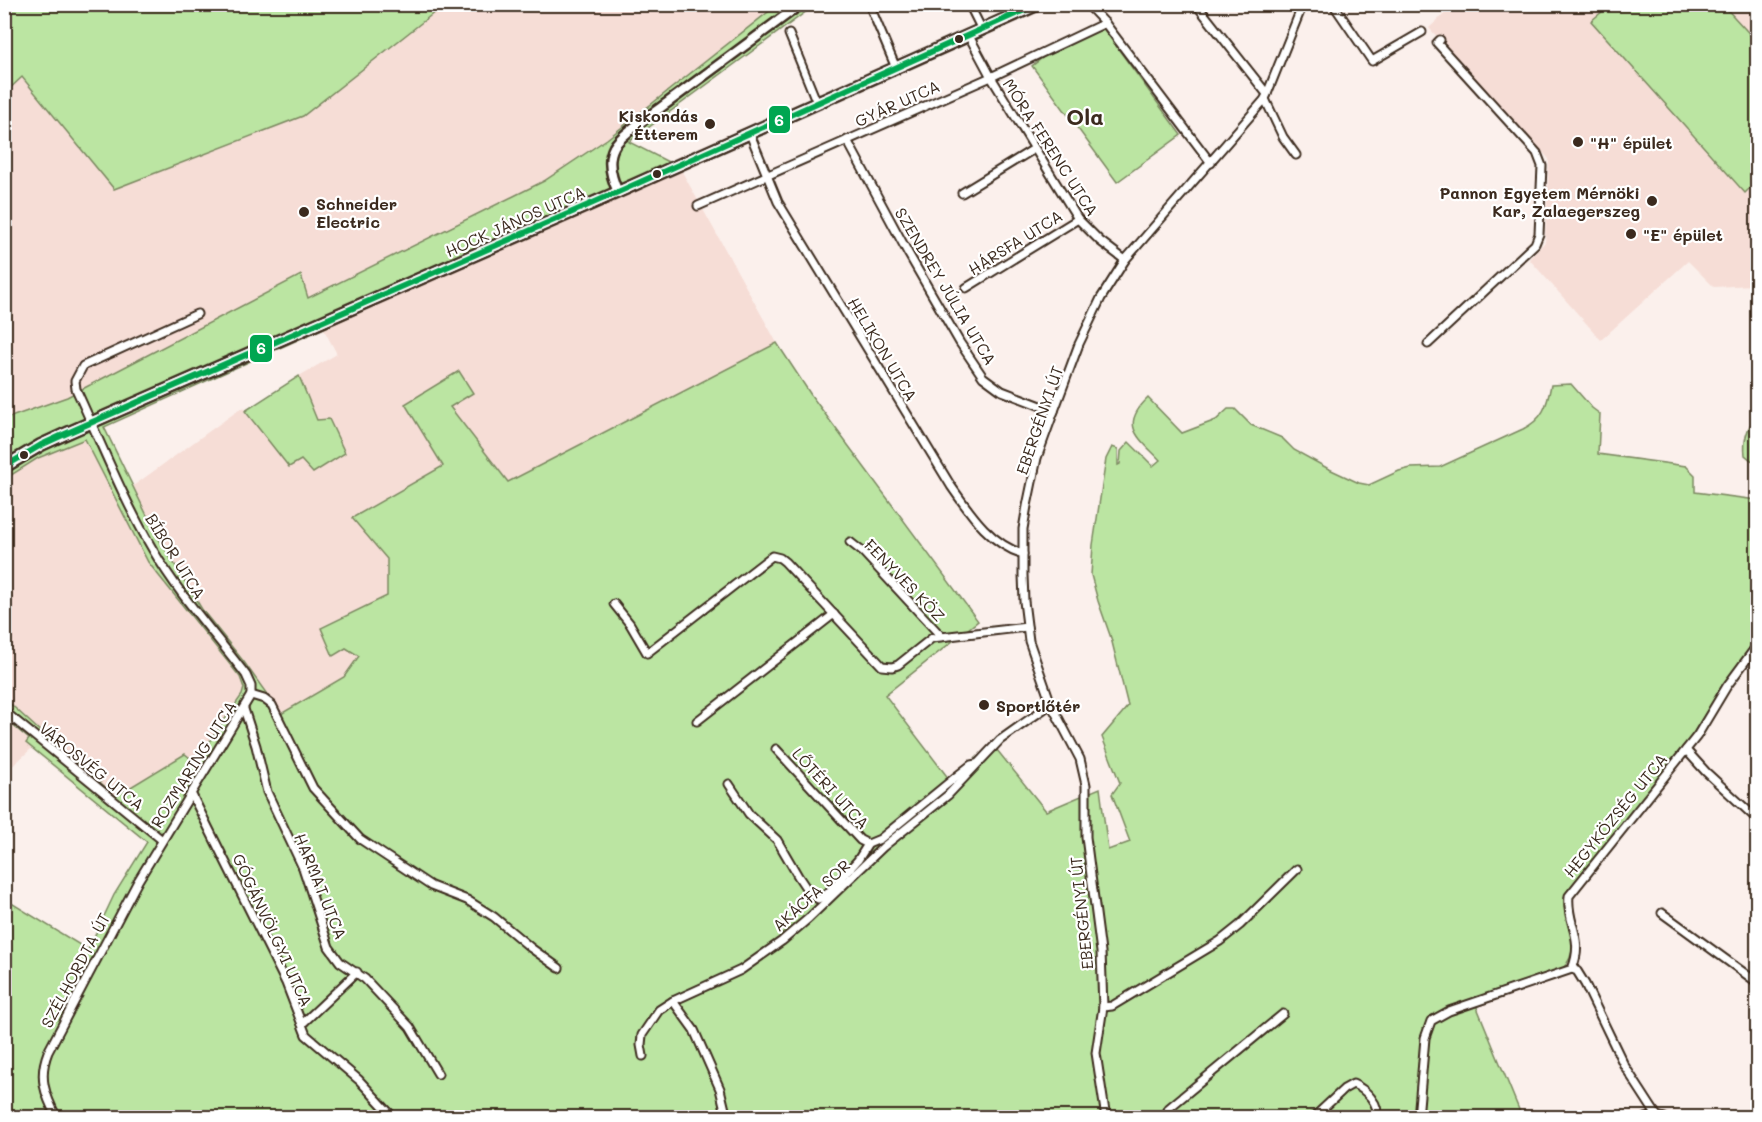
<svg xmlns="http://www.w3.org/2000/svg" width="1762" height="1122" font-family="Mali,sans-serif">
<rect width="100%" height="100%" fill="#fbf0ec"/>
<filter id="ink" filterUnits="userSpaceOnUse"><feTurbulence type="fractalNoise" baseFrequency=".0167" numOctaves="2"/><feDisplacementMap in="SourceGraphic" scale="12" xChannelSelector="R" yChannelSelector="G"/><feConvolveMatrix kernelMatrix="1 2 1 2 8 2 1 2 1" color-interpolation-filters="sRGB"/></filter>
<g filter="url(#ink)">
<g fill="#f6ddd6">
<path d="M444,5H777L607,139L544,181L307,298L301,276L67,397L5,419L4,93L22,77L114,189L303,116Z"/>
<path d="M1454,5H1757V290L1753,285L1714,287L1688,261L1601,340L1529,259L1545,242L1549,159L1429,28Z"/>
<path d="M680,168L777,343L508,482L450,407L405,404L443,466L353,517L387,559V596L321,627L359,656L344,677L281,714L244,662L203,611L156,534L133,486L243,407L289,467L301,460L312,473L317,421L299,376L337,354L323,328Z"/>
<path d="M85,439L148,562L240,677L244,688L242,695L195,762L185,754L116,796L41,732L5,698L4,479L38,458Z"/>
<path d="M4,719L29,740L26,743L32,748L5,773Z"/>
</g>
<g fill="#bbe5a2" stroke="#7b8860" stroke-width="1.5">
<path d="M5,4H444V5L303,116L114,189L22,77L5,93Z"/>
<path d="M777,5H815L629,142L680,168L104,427L156,534L203,611L244,662L281,714L344,677L359,656L346,648L333,656L321,628L387,596V559L352,518L443,466L405,404L459,371L473,393L450,407L508,482L777,343L811,395L978,621L885,695L949,779L993,745L1046,811L1100,788L1108,850L1130,842L1112,794L1120,783L1102,737L1128,706L1111,638L1098,601L1091,575L1093,545L1106,459L1112,447L1118,449V465L1120,464L1121,451L1129,442L1153,466L1160,460C1138,437 1119,426 1148,398L1182,433L1216,420L1228,409H1235L1251,425L1282,438L1294,450L1327,468L1359,483L1369,485L1399,471L1411,468L1440,467L1523,429C1543,419 1547,406 1551,385L1571,384L1592,408L1600,414L1598,454L1686,466L1695,475V492L1757,500V642L1724,683L1689,740L1565,896L1564,899C1569,921 1582,953 1561,970L1474,1000L1522,1117H5V899L88,950L114,895L147,842L26,743L29,739L5,719L4,698L41,732L116,796L185,754L195,762L242,695L244,688L240,677L148,562L85,439L38,458L5,479V419L67,397L301,275L308,298L544,181L607,139Z"/>
<path d="M1610,5H1723L1757,42V181L1745,193L1591,21Z"/>
<path d="M1103,28L1181,135L1117,182L1032,66L1046,55Z"/>
<path d="M299,376L317,420L329,419L345,453L313,473L301,460L289,467L245,411Z"/>
<path d="M1756,416L1758,417L1757,461L1751,460L1745,455C1743,440 1747,428 1756,416Z"/>
</g>
<g fill="none" stroke-linecap="round" stroke-linejoin="round">
<defs>
<g id="minor">
<path d="M869,4L896,68"/>
<path d="M969,4L982,30"/>
<path d="M1087,4L1105,23L1211,163"/>
<path d="M1196,4L1267,94"/>
<path d="M1333,4L1372,61L1422,32"/>
<path d="M789,34L817,103"/>
<path d="M969,36L991,77L1078,219L1100,241L1125,260"/>
<path d="M1265,99L1283,137L1296,155"/>
<path d="M750,134L778,202L951,486C970,513 990,544 1023,554"/>
<path d="M847,140L908,253L960,343L983,377L1002,391L1054,411"/>
<path d="M962,193L1034,149"/>
<path d="M698,206L991,77L1105,23"/>
<path d="M966,288L1078,219"/>
<path d="M1428,344L1535,244L1539,234L1542,166L1537,153L1437,43L1440,40"/>
<path d="M850,542L864,553L941,636"/>
<path d="M614,604L630,624L647,653L772,556L780,558L785,562L882,666L892,667L898,665L932,638L1027,627"/>
<path d="M251,695L264,699L272,705L313,788L360,839L431,886L467,900L494,917L531,948L559,968"/>
<path d="M244,709L256,746L267,792L303,868L329,947L340,962L365,979L410,1027L438,1074"/>
<path d="M4,711L162,840"/>
<path d="M697,721L834,614"/>
<path d="M776,749L860,840L868,844"/>
<path d="M1686,750L1706,772L1758,820"/>
<path d="M729,784L749,814L777,840L798,876L808,891L818,899L824,897L858,860L868,844L880,839L957,776L971,765L976,764"/>
<path d="M191,793L286,983L306,1035L359,1080L394,1118"/>
<path d="M1662,913L1758,983"/>
<path d="M673,1001L694,1030L720,1089L727,1118"/>
<path d="M1103,1007L1112,1006L1220,941L1240,925L1297,869"/>
<path d="M302,1024L357,972"/>
<path d="M643,1056L641,1045L642,1035L659,1010L673,1001L741,970L782,941L809,918L883,847L948,795L1000,740L1051,704"/>
<path d="M1165,1117L1169,1108L1283,1014"/>
<path d="M57,1118C45,1095 38,1077 48,1052L138,881L251,695V686L246,675C215,634 179,595 153,550C123,499 101,443 76,389L75,381L83,366L197,314"/>
<path d="M1106,1118L1096,1053L1103,1007L1101,952L1086,837V785L1080,759L1051,704L1029,641L1024,601L1023,575V529L1027,506L1037,458L1054,411L1079,344L1101,298L1125,260L1265,99L1303,4"/>
<path d="M1313,1118L1344,1089L1353,1084C1365,1089 1381,1104 1376,1118"/>
<path d="M1418,1118L1425,1038L1431,1021L1449,1011L1572,969"/>
<path d="M1646,1118L1657,1116"/>
<path d="M1665,1118L1657,1116L1624,1065L1585,984L1577,971L1572,969C1585,937 1566,924 1569,896L1697,736L1727,686L1758,644"/>
</g>
<path id="tertiary" d="M618,192C612,179 606,162 614,147C620,135 655,112 667,103C712,70 756,37 801,4"/>
<path id="primary" d="M4,467L41,445L65,434L618,192L1039,4"/>
</defs>
<use href="#minor" stroke="#3b2a1e" stroke-width="11"/>
<use href="#tertiary" stroke="#3b2a1e" stroke-width="13"/>
<use href="#primary" stroke="#3b2a1e" stroke-width="15"/>
<use href="#minor" stroke="#fff" stroke-width="7"/>
<use href="#tertiary" stroke="#fff" stroke-width="8"/>
<use href="#primary" stroke="#fff" stroke-width="10"/>
<defs>
<path id="bus-1" d="M4,467L41,445L65,434L618,192L1038,4"/>
</defs>
<use href="#bus-1" stroke="#fff" stroke-width="10"/>
<use href="#bus-1" stroke="#00a651" stroke-width="6"/>
</g>
</g>
<g fill="#3b2a1e" stroke="#fff" stroke-width="2">
<circle cx="959" cy="39" r="5"/>
<circle cx="710" cy="124" r="6"/>
<circle cx="1578" cy="142" r="6"/>
<circle cx="657" cy="174" r="5"/>
<circle cx="1652" cy="201" r="6"/>
<circle cx="304" cy="212" r="6"/>
<circle cx="1631" cy="234" r="6"/>
<circle cx="24" cy="455" r="5"/>
<circle cx="984" cy="705" r="6"/>
</g>
<g text-anchor="middle" dominant-baseline="central" stroke-width="4.5" stroke-linejoin="round" paint-order="stroke">
<g font-size="16" fill="#3b2a1e" stroke="#fff">
<text transform="translate(897 103) rotate(-24)">GYÁR UTCA</text>
<text transform="translate(1051 147) rotate(57)">MÓRA FERENC UTCA</text>
<text transform="translate(515 221) rotate(-24)">HOCK JÁNOS UTCA</text>
<text transform="translate(1015 242) rotate(-32)">HÁRSFA UTCA</text>
<text transform="translate(946 286) rotate(59)">SZENDREY JÚLIA UTCA</text>
<text transform="translate(883 349) rotate(59)">HELIKON UTCA</text>
<text transform="translate(1039 420) rotate(-71)">EBERGÉNYI ÚT</text>
<text transform="translate(176 556) rotate(58)">BÍBOR UTCA</text>
<text transform="translate(905 580) rotate(46)">FENYVES KÖZ</text>
<text transform="translate(193 764) rotate(-58)">ROZMARING UTCA</text>
<text transform="translate(92 766) rotate(39)">VÁROSVÉG UTCA</text>
<text transform="translate(831 788) rotate(47)">LŐTÉRI UTCA</text>
<text transform="translate(1615 815) rotate(-51)">HEGYKÖZSÉG UTCA</text>
<text transform="translate(321 886) rotate(68)">HARMAT UTCA</text>
<text transform="translate(811 895) rotate(-42)">AKÁCFA SOR</text>
<text transform="translate(1081 913) rotate(-96)">EBERGÉNYI ÚT</text>
<text transform="translate(273 930) rotate(65)">GÓGÁNVÖLGYI UTCA</text>
<text transform="translate(75 970) rotate(-62)">SZÉLHORDTA ÚT</text>
</g>
<g font-size="16" font-weight="bold" fill="#3b2a1e" stroke="#fff" text-anchor="start">
<text x="698" y="115" text-anchor="end">Kiskondás<tspan x="698" dy="18">Étterem</tspan></text>
<text x="1590" y="142">"H" épület</text>
<text x="1640" y="192" text-anchor="end">Pannon Egyetem Mérnöki<tspan x="1640" dy="18">Kar, Zalaegerszeg</tspan></text>
<text x="316" y="203">Schneider<tspan x="316" dy="18">Electric</tspan></text>
<text x="1643" y="234">"E" épület</text>
<text x="996" y="705">Sportlőtér</text>
</g>
<g font-size="22" font-weight="bold" fill="#3b2a1e" stroke="#fff">
<text x="1085" y="116">Ola</text>
</g>
</g>
<g stroke="#fff" stroke-width="2">
<rect x="768" y="105" width="23" height="29" rx="6" fill="#00a651"/>
<rect x="249" y="334" width="24" height="29" rx="6" fill="#00a651"/>
</g>
<g font-size="16" text-anchor="middle" font-weight="bold" fill="#fff">
<text x="779" y="126">6</text>
<text x="261" y="354">6</text>
</g>
<rect width="1762" height="1122" fill="none" stroke="#fff" stroke-width="24"/>
<rect x="12" y="12" width="1738" height="1098" fill="none" stroke="#3b2a1e" stroke-width="2" filter="url(#ink)"/>
</svg>
